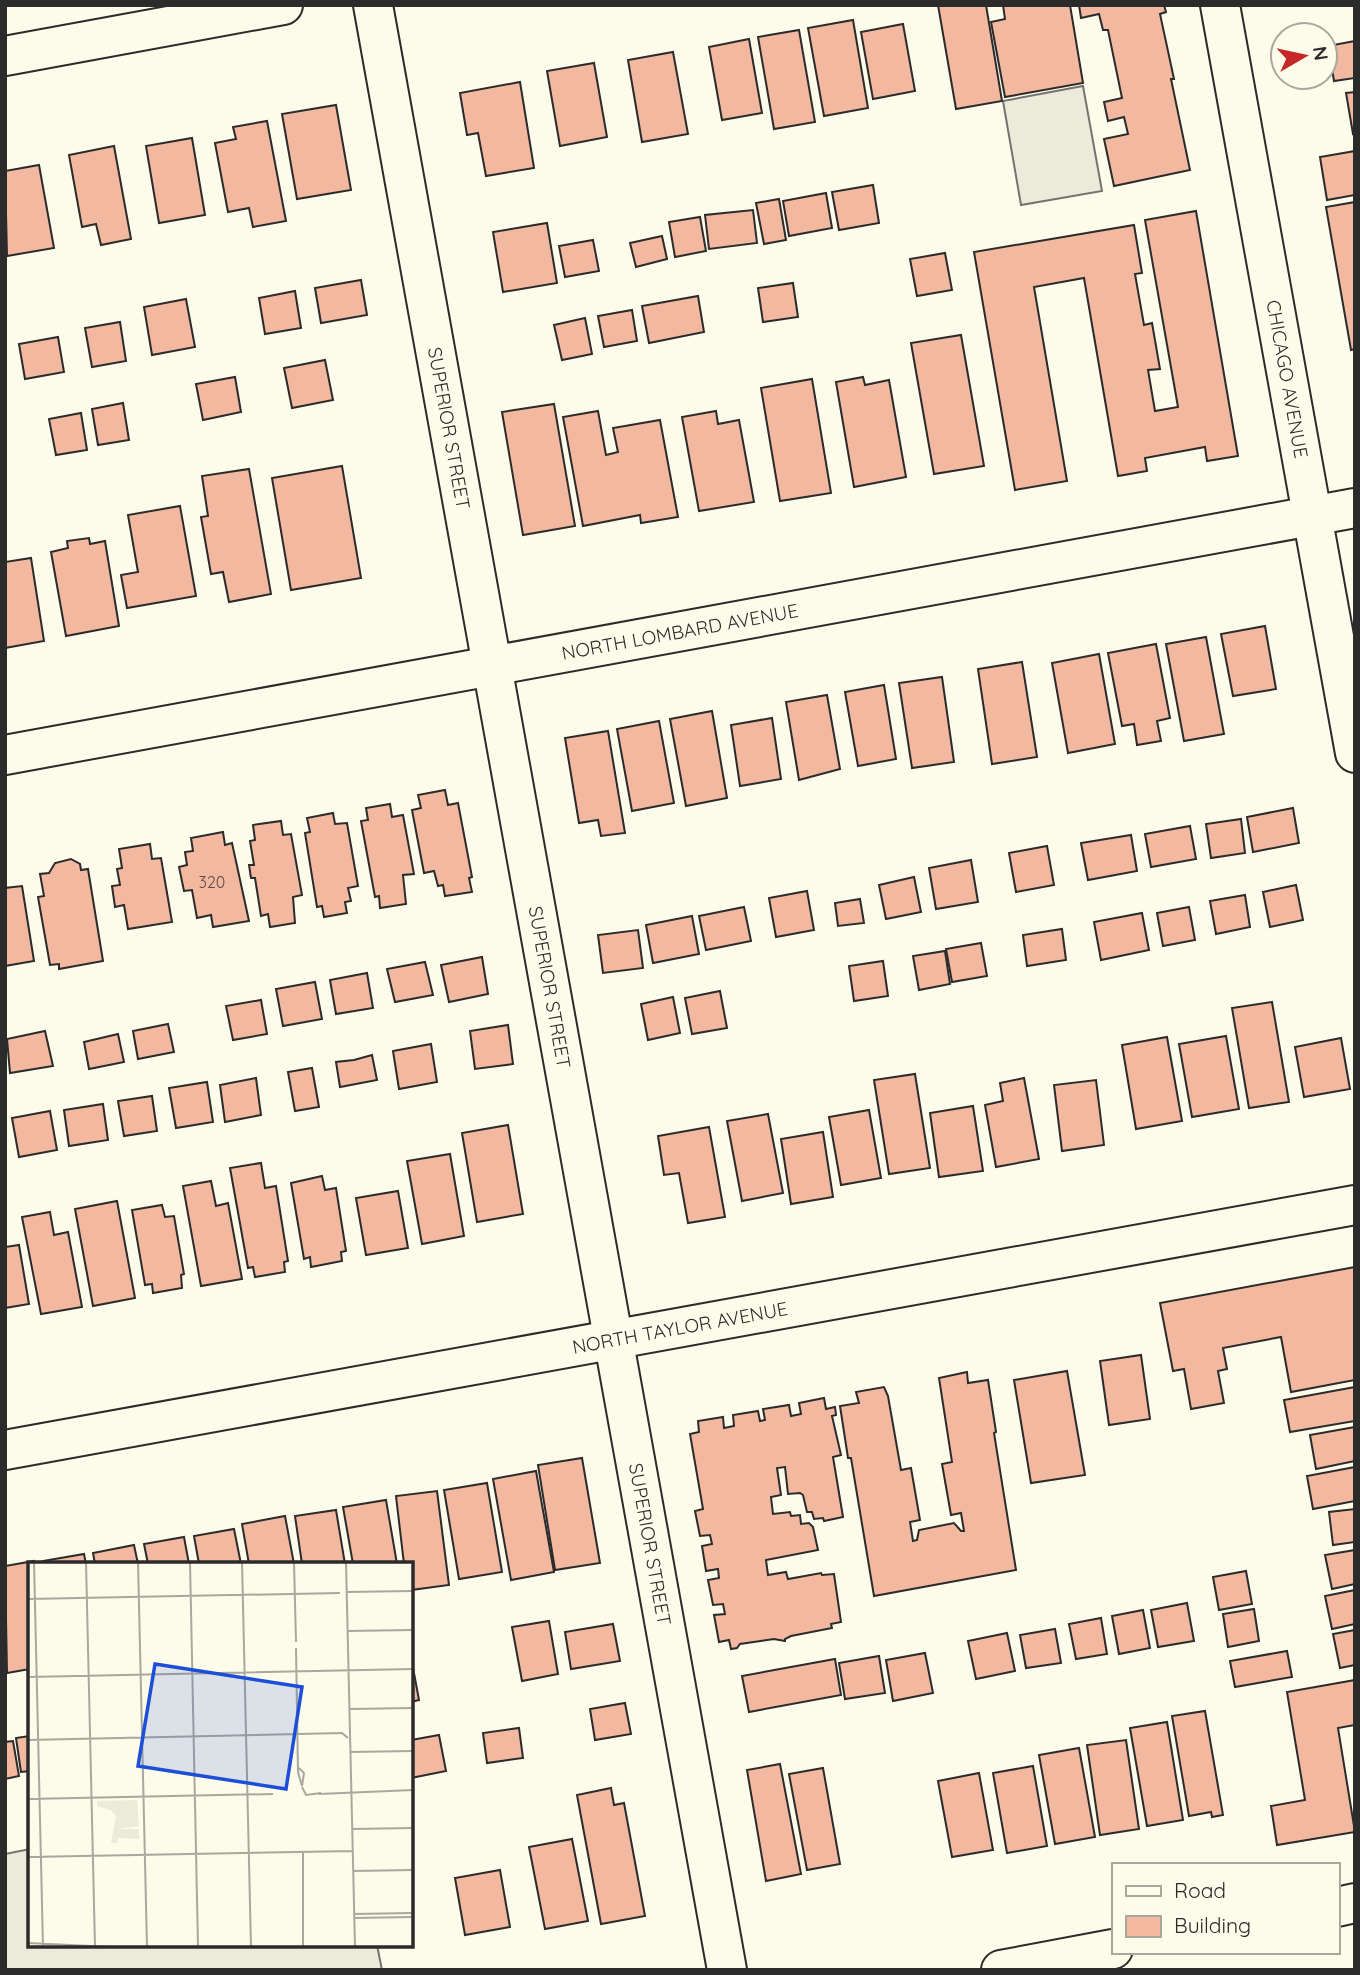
<svg xmlns="http://www.w3.org/2000/svg" width="1360" height="1975" font-family="Quicksand,sans-serif">
<rect width="100%" height="100%" fill="#fdfbea"/>
<g fill="#eceadb" stroke="#74746e" stroke-width="2">
<path d="M1083,86L1102,191L1021,205L1003,101Z"/>
<path d="M30,1849V1945H377L382,1970H5V1854Z"/>
</g>
<g fill="#f2b8a0" stroke="#2b2b2b" stroke-width="2">
<path d="M938,5H986L1002,101L956,109Z"/>
<path d="M1003,5H1070L1083,83L1005,97L991,22L1005,19Z"/>
<path d="M1079,5H1164L1166,12L1160,14L1174,79H1171L1190,170L1114,186L1104,139L1128,134L1124,117L1108,121L1104,102L1122,98L1108,30H1103L1099,14L1081,18Z"/>
<path d="M853,20L868,108L824,116L808,28Z"/>
<path d="M903,24L915,91L873,99L861,32Z"/>
<path d="M799,30L815,122L774,129L758,37Z"/>
<path d="M749,39L762,113L722,120L709,47Z"/>
<path d="M1355,41V78L1334,81L1328,46Z"/>
<path d="M673,52L688,134L642,142L628,60Z"/>
<path d="M594,63L607,137L560,146L547,71Z"/>
<path d="M520,82L534,168L486,176L478,133L467,135L460,93Z"/>
<path d="M1355,92V133L1353,134L1346,93Z"/>
<path d="M336,105L351,190L297,199L282,114Z"/>
<path d="M267,121L286,221L253,227L249,208L228,212L215,143L236,139L233,127Z"/>
<path d="M192,138L205,215L159,223L146,146Z"/>
<path d="M114,146L131,239L101,245L96,224L82,227L69,155Z"/>
<path d="M1355,151V195L1327,200L1320,157Z"/>
<path d="M39,165L54,248L7,256L5,171Z"/>
<path d="M873,185L879,223L839,230L832,192Z"/>
<path d="M826,193L832,228L789,236L783,201Z"/>
<path d="M779,199L786,240L764,244L756,203Z"/>
<path d="M1355,202V349L1351,350L1326,207Z"/>
<path d="M753,210L757,243L709,249L705,215Z"/>
<path d="M1196,211L1238,456L1207,461L1205,447L1145,458L1147,471L1118,476L1084,278L1034,287L1067,481L1015,490L974,252L1134,225L1142,273L1135,274L1144,325L1152,323L1160,369L1148,370L1155,411L1178,407L1145,220Z"/>
<path d="M700,217L706,251L675,257L669,222Z"/>
<path d="M547,223L557,283L503,292L493,232Z"/>
<path d="M662,236L667,259L636,267L630,243Z"/>
<path d="M593,240L599,271L565,277L559,246Z"/>
<path d="M945,253L952,290L917,296L910,259Z"/>
<path d="M361,280L367,315L321,323L315,288Z"/>
<path d="M793,283L798,317L763,322L758,288Z"/>
<path d="M295,291L301,328L265,334L259,298Z"/>
<path d="M698,296L704,332L649,343L642,306Z"/>
<path d="M186,299L195,347L152,355L144,307Z"/>
<path d="M632,310L637,341L604,347L598,316Z"/>
<path d="M585,318L592,354L562,360L554,325Z"/>
<path d="M120,322L126,361L92,367L85,328Z"/>
<path d="M961,335L984,466L934,474L911,343Z"/>
<path d="M58,337L64,372L25,379L19,344Z"/>
<path d="M325,360L333,400L292,408L284,368Z"/>
<path d="M235,377L241,412L203,420L196,384Z"/>
<path d="M863,377L865,385L889,380L906,477L854,487L836,382Z"/>
<path d="M812,379L831,493L780,501L761,388Z"/>
<path d="M123,403L129,440L98,445L92,409Z"/>
<path d="M554,404L575,526L523,535L502,412Z"/>
<path d="M598,411L606,455L618,452L613,428L660,420L678,517L641,523L640,515L583,526L563,417Z"/>
<path d="M716,411L718,424L739,420L754,502L699,511L682,417Z"/>
<path d="M81,413L87,450L56,455L49,419Z"/>
<path d="M342,466L361,578L291,590L272,478Z"/>
<path d="M249,469L271,594L229,602L223,572L211,574L201,517L208,516L202,476Z"/>
<path d="M180,506L196,596L127,608L121,575L138,572L128,515Z"/>
<path d="M89,538L90,544L105,541L119,626L66,636L51,552L68,548L67,541Z"/>
<path d="M31,558L44,641L5,648V562Z"/>
<path d="M1265,626L1276,689L1233,696L1221,634Z"/>
<path d="M1206,637L1224,734L1184,741L1166,644Z"/>
<path d="M1156,644L1170,718L1157,721L1161,741L1137,745L1134,724L1122,726L1108,653Z"/>
<path d="M1099,654L1115,744L1068,753L1052,663Z"/>
<path d="M1022,662L1037,757L992,764L978,669Z"/>
<path d="M942,677L954,762L912,768L899,683Z"/>
<path d="M884,685L896,759L858,766L845,692Z"/>
<path d="M827,695L840,769L799,780L786,702Z"/>
<path d="M712,711L727,798L686,806L670,719Z"/>
<path d="M772,718L781,779L740,786L731,725Z"/>
<path d="M659,721L674,803L632,811L617,729Z"/>
<path d="M608,731L625,833L601,836L598,820L579,823L565,738Z"/>
<path d="M445,790L448,805L458,803L472,877L469,878L472,892L445,896L443,885L438,886L434,871L424,873L412,810L421,808L418,795Z"/>
<path d="M390,804L392,817L403,815L414,874L403,875L406,904L380,908L379,896L375,897L361,821L368,820L366,808Z"/>
<path d="M1293,808L1299,843L1253,852L1247,817Z"/>
<path d="M333,813L335,824L347,823L358,886L348,888L351,901L345,902L347,913L324,917L322,906L317,907L305,833L310,832L307,818Z"/>
<path d="M1241,819L1245,853L1211,858L1206,824Z"/>
<path d="M281,821L283,835L291,834L302,895L293,897L295,923L270,927L268,914L261,916L255,878H251L249,865H254L250,841L255,840L253,825Z"/>
<path d="M1190,826L1196,859L1151,867L1145,834Z"/>
<path d="M223,832L225,845L232,843L249,921L213,927L211,915L197,918L192,890L184,891L179,867L187,865L185,852L193,851L191,838Z"/>
<path d="M1131,835L1137,871L1088,880L1081,843Z"/>
<path d="M150,844L152,859L161,858L172,922L128,929L124,905L115,907L112,886L120,885L117,869L122,868L119,849Z"/>
<path d="M1047,846L1054,885L1016,892L1009,853Z"/>
<path d="M71,859L80,864L81,870L88,869L103,961L59,969V964L50,965L38,897L44,896L40,874L49,873L55,863Z"/>
<path d="M971,860L978,902L936,909L929,868Z"/>
<path d="M914,877L921,912L886,919L879,885Z"/>
<path d="M1296,885L1303,920L1270,927L1263,892Z"/>
<path d="M22,886L34,961L5,966V888Z"/>
<path d="M807,891L814,930L776,937L769,898Z"/>
<path d="M1245,895L1250,927L1216,934L1210,901Z"/>
<path d="M860,899L864,923L838,926L835,903Z"/>
<path d="M744,907L751,941L706,950L699,916Z"/>
<path d="M1189,907L1195,940L1163,946L1157,913Z"/>
<path d="M1142,913L1149,950L1101,960L1094,922Z"/>
<path d="M692,916L699,954L653,963L646,925Z"/>
<path d="M1062,929L1066,960L1027,966L1023,935Z"/>
<path d="M638,930L643,968L603,973L598,935Z"/>
<path d="M981,943L987,976L952,982L946,949Z"/>
<path d="M945,951L950,984L919,990L913,956Z"/>
<path d="M482,957L488,994L449,1002L441,965Z"/>
<path d="M883,961L888,996L854,1001L849,966Z"/>
<path d="M425,962L433,995L395,1002L387,969Z"/>
<path d="M367,973L373,1008L336,1014L330,980Z"/>
<path d="M315,982L322,1019L283,1026L276,989Z"/>
<path d="M720,991L727,1028L692,1034L685,998Z"/>
<path d="M673,997L680,1033L648,1040L641,1004Z"/>
<path d="M261,1000L267,1034L233,1040L226,1006Z"/>
<path d="M1272,1002L1289,1102L1249,1108L1232,1008Z"/>
<path d="M168,1024L174,1052L138,1059L133,1031Z"/>
<path d="M508,1025L513,1064L475,1069L470,1031Z"/>
<path d="M45,1031L53,1066L10,1073L7,1039Z"/>
<path d="M118,1034L124,1062L89,1069L84,1042Z"/>
<path d="M1226,1036L1239,1109L1192,1117L1179,1044Z"/>
<path d="M1167,1037L1182,1121L1136,1129L1122,1045Z"/>
<path d="M1341,1038L1350,1089L1304,1097L1295,1047Z"/>
<path d="M431,1044L437,1082L399,1089L393,1051Z"/>
<path d="M372,1055L377,1080L340,1087L336,1062L354,1060Z"/>
<path d="M312,1068L319,1107L295,1111L288,1072Z"/>
<path d="M915,1074L930,1168L889,1174L874,1080Z"/>
<path d="M256,1078L261,1115L225,1122L220,1085Z"/>
<path d="M1024,1078L1039,1159L996,1167L985,1105L1003,1101L1000,1083Z"/>
<path d="M1096,1080L1104,1145L1062,1151L1054,1085Z"/>
<path d="M207,1082L213,1122L176,1128L169,1088Z"/>
<path d="M152,1096L157,1131L124,1136L118,1101Z"/>
<path d="M103,1104L108,1140L69,1146L64,1110Z"/>
<path d="M973,1106L983,1171L939,1177L930,1113Z"/>
<path d="M869,1110L881,1178L841,1185L829,1117Z"/>
<path d="M50,1111L57,1150L19,1157L12,1118Z"/>
<path d="M768,1114L783,1193L742,1201L727,1121Z"/>
<path d="M508,1125L523,1214L477,1222L462,1133Z"/>
<path d="M709,1127L725,1217L688,1223L679,1173L664,1175L658,1136Z"/>
<path d="M823,1132L833,1197L791,1204L781,1139Z"/>
<path d="M450,1154L464,1236L422,1244L407,1161Z"/>
<path d="M261,1163L265,1188L276,1186L288,1261L284,1262L285,1272L255,1277L253,1267L248,1268L230,1168Z"/>
<path d="M322,1176L325,1190L336,1188L346,1251L341,1252L342,1261L311,1267L310,1257L304,1259L291,1183Z"/>
<path d="M211,1181L216,1206L228,1203L242,1279L201,1286L183,1186Z"/>
<path d="M398,1191L408,1248L366,1255L356,1198Z"/>
<path d="M117,1201L135,1298L93,1306L75,1209Z"/>
<path d="M162,1205L165,1217L174,1216L184,1274L181,1275L182,1288L153,1293L152,1284L145,1285L132,1210Z"/>
<path d="M50,1212L54,1235L68,1232L82,1307L41,1314L22,1217Z"/>
<path d="M19,1245L29,1304L5,1308V1247Z"/>
<path d="M1355,1267V1380L1291,1392L1281,1337L1223,1348L1227,1369L1218,1371L1224,1403L1191,1409L1184,1369L1173,1371L1160,1303Z"/>
<path d="M1141,1355L1150,1419L1109,1425L1100,1361Z"/>
<path d="M1067,1371L1085,1475L1031,1483L1014,1380Z"/>
<path d="M967,1372L968,1383L988,1380L996,1432L994,1433L1016,1570L874,1596L851,1458H848L840,1406L859,1403L856,1392L884,1387L888,1396L901,1470L911,1468L920,1520L910,1522L913,1541L917,1540L919,1530L954,1523L961,1531H964L961,1513L951,1515L942,1464L952,1462L939,1378Z"/>
<path d="M1355,1387V1421L1290,1432L1284,1400Z"/>
<path d="M824,1398L826,1409L835,1407L836,1415L832,1416L841,1455L833,1457L843,1517L824,1521L823,1518L814,1519L812,1512H807L803,1495L800,1493L788,1494L785,1467L777,1468L781,1495L771,1497L773,1514L790,1512L791,1516L800,1515L801,1524L809,1523L813,1527L818,1550L766,1560L768,1575L786,1572L788,1579L821,1573L822,1575L834,1574L841,1622L831,1624L832,1628L791,1636L785,1639V1641L774,1639L740,1644L737,1648L731,1649L729,1640L719,1642L714,1615L725,1614L723,1604L713,1605L708,1580L719,1578L718,1569L706,1571L702,1546L712,1544L710,1535L700,1536L695,1511L703,1509L690,1434L699,1432L698,1421L723,1417L724,1428L734,1426L733,1415L758,1411L760,1421L765,1420L763,1409L789,1405L791,1416L801,1414L799,1403Z"/>
<path d="M1355,1427V1461L1316,1469L1310,1435Z"/>
<path d="M582,1458L600,1563L555,1570L538,1465Z"/>
<path d="M1355,1467V1501L1313,1509L1307,1476Z"/>
<path d="M536,1471L554,1572L511,1580L493,1479Z"/>
<path d="M487,1483L502,1572L459,1579L444,1490Z"/>
<path d="M437,1491L449,1585L411,1590V1564H404L396,1496Z"/>
<path d="M386,1500L397,1564H353L343,1507Z"/>
<path d="M1355,1509V1542L1333,1545L1329,1512Z"/>
<path d="M336,1510L345,1564H302L295,1516Z"/>
<path d="M285,1516L294,1564H249L242,1524Z"/>
<path d="M234,1529L241,1564H199L194,1536Z"/>
<path d="M184,1537L189,1564H148L144,1544Z"/>
<path d="M134,1545L138,1564H95L93,1553Z"/>
<path d="M1355,1550V1584L1332,1589L1325,1555Z"/>
<path d="M84,1554L86,1564H44L43,1561Z"/>
<path d="M34,1561L35,1564H30V1669L7,1673L5,1566Z"/>
<path d="M1246,1571L1252,1604L1219,1610L1213,1577Z"/>
<path d="M1355,1590V1624L1332,1629L1325,1596Z"/>
<path d="M1187,1603L1194,1641L1158,1647L1151,1610Z"/>
<path d="M1254,1609L1259,1641L1228,1647L1223,1614Z"/>
<path d="M1143,1610L1150,1648L1119,1654L1112,1616Z"/>
<path d="M1101,1618L1107,1654L1076,1659L1069,1624Z"/>
<path d="M549,1621L558,1674L522,1681L512,1627Z"/>
<path d="M613,1624L620,1661L571,1669L565,1632Z"/>
<path d="M1055,1629L1061,1663L1026,1668L1020,1635Z"/>
<path d="M1355,1630V1665L1340,1668L1333,1634Z"/>
<path d="M1007,1633L1015,1671L976,1679L968,1641Z"/>
<path d="M1287,1651L1292,1677L1235,1687L1230,1661Z"/>
<path d="M925,1653L933,1693L893,1701L886,1660Z"/>
<path d="M879,1656L885,1693L845,1699L839,1663Z"/>
<path d="M411,1657L419,1700L411,1702Z"/>
<path d="M835,1659L841,1695L749,1712L742,1676Z"/>
<path d="M1355,1680V1725L1338,1728L1355,1832L1277,1845L1271,1806L1305,1800L1287,1692Z"/>
<path d="M625,1703L631,1734L595,1740L590,1709Z"/>
<path d="M1205,1711L1223,1815L1212,1817L1211,1812L1189,1816L1172,1716Z"/>
<path d="M1167,1722L1183,1820L1147,1826L1130,1728Z"/>
<path d="M519,1728L523,1758L487,1763L483,1733Z"/>
<path d="M439,1735L446,1771L411,1778V1740Z"/>
<path d="M30,1736V1771L21,1772L16,1738Z"/>
<path d="M1126,1740L1139,1829L1100,1835L1087,1745Z"/>
<path d="M13,1741L19,1776L5,1779V1742Z"/>
<path d="M1079,1748L1095,1837L1055,1844L1039,1755Z"/>
<path d="M780,1764L801,1874L766,1881L747,1770Z"/>
<path d="M1033,1766L1047,1846L1007,1853L993,1773Z"/>
<path d="M823,1768L840,1864L807,1870L789,1774Z"/>
<path d="M979,1773L993,1850L952,1857L938,1781Z"/>
<path d="M611,1788L614,1805L624,1803L645,1916L601,1924L577,1795Z"/>
<path d="M572,1839L588,1921L545,1929L529,1847Z"/>
<path d="M500,1870L510,1927L465,1935L455,1878Z"/>
</g>
<g fill="none" stroke-linecap="round" stroke-linejoin="round">
<defs>
<g id="minor">
<path id="s1" d="M373,5L727,1970"/>
<path d="M5,56L283,5"/>
<path id="s2" d="M5,755L1355,508"/>
<path id="s3" d="M5,1450L1355,1205"/>
<path d="M1337,1907L1355,1903"/>
<path d="M1001,1970L1113,1949"/>
</g>
<g id="major">
<path id="s4" d="M1220,5L1355,753"/>
</g>
</defs>
<use href="#minor" stroke="#2b2b2b" stroke-width="42"/>
<use href="#major" stroke="#2b2b2b" stroke-width="42"/>
<use href="#minor" stroke="#fdfbea" stroke-width="38"/>
<use href="#major" stroke="#fdfbea" stroke-width="38"/>
</g>
<g text-anchor="middle" dominant-baseline="central" stroke-width="5" stroke-linejoin="round" paint-order="stroke">
<g font-size="16" fill="#5d4e48">
<text x="212" y="882">320</text>
</g>
<g font-size="19" fill="#2b2b2b" stroke="#fdfbea">
<text stroke="none"><textPath href="#s4" startOffset="380">CHICAGO AVENUE</textPath></text>
<text stroke="none"><textPath href="#s1" startOffset="430">SUPERIOR STREET</textPath></text>
<text stroke="none"><textPath href="#s2" startOffset="686">NORTH LOMBARD AVENUE</textPath></text>
<text stroke="none"><textPath href="#s1" startOffset="998">SUPERIOR STREET</textPath></text>
<text stroke="none"><textPath href="#s3" startOffset="686">NORTH TAYLOR AVENUE</textPath></text>
<text stroke="none"><textPath href="#s1" startOffset="1564">SUPERIOR STREET</textPath></text>
</g>
</g>
<g transform="translate(28 1562)">
<rect width="385" height="385" fill="#fdfbea"/>
<path d="M109,238L111,264L91,267H111V277L90,276L89,281H83L88,254L83,248L69,244V239Z" fill="#ecebdb"/>
<path fill="none" stroke="#a9a89e" stroke-width="2" d="M6,0L15,385M58,0L67,385M110,0L119,385M162,0L170,385M214,0L223,385M266,0L268,80M318,0L327,385M318,30L385,29M0,37L312,31M319,69L385,68M268,86L270,210L274,224L276,211L271,206M0,115L385,107M321,147L385,146M0,178L314,171L320,176M322,190L385,189M274,225L278,233L293,231M291,232L385,228M0,237L245,232M324,267L385,266M275,291V385M0,295L325,289M325,309L385,308M326,352L385,351M326,356L385,355M0,381L84,385"/>
<path fill="#1d4ed8" fill-opacity="0.15" stroke="#1d4ed8" stroke-width="3.5" d="M127,102L274,125L258,227L110,204Z"/>
<rect width="385" height="385" fill="none" stroke="#2b2b2b" stroke-width="3.5"/>
</g>
<rect width="1360" height="1975" fill="none" stroke="#2b2b2b" stroke-width="14"/>
<rect x="1112" y="1863" width="228" height="91" fill="#fdfbea" stroke="#a9a89e" stroke-width="2"/>
<rect x="1126" y="1886" width="35" height="10" fill="#fdfbea" stroke="#a9a89e" stroke-width="2"/>
<text x="1174" y="1898" font-size="21" fill="#2b2b2b">Road</text>
<rect x="1126" y="1916" width="35" height="21" fill="#f2b8a0" stroke="#a9a89e" stroke-width="2"/>
<text x="1174" y="1933" font-size="21" fill="#2b2b2b">Building</text>
<g transform="translate(1304 56) rotate(81)"><circle r="33" fill="#fdfbea" stroke="#a9a89e" stroke-width="2"/>
<path d="M0-5L12 26L0 18L-12 26Z" fill="#c62828"/>
<text y="-10" font-size="19" font-weight="bold" text-anchor="middle" fill="#2b2b2b">N</text>
</g>
</svg>
